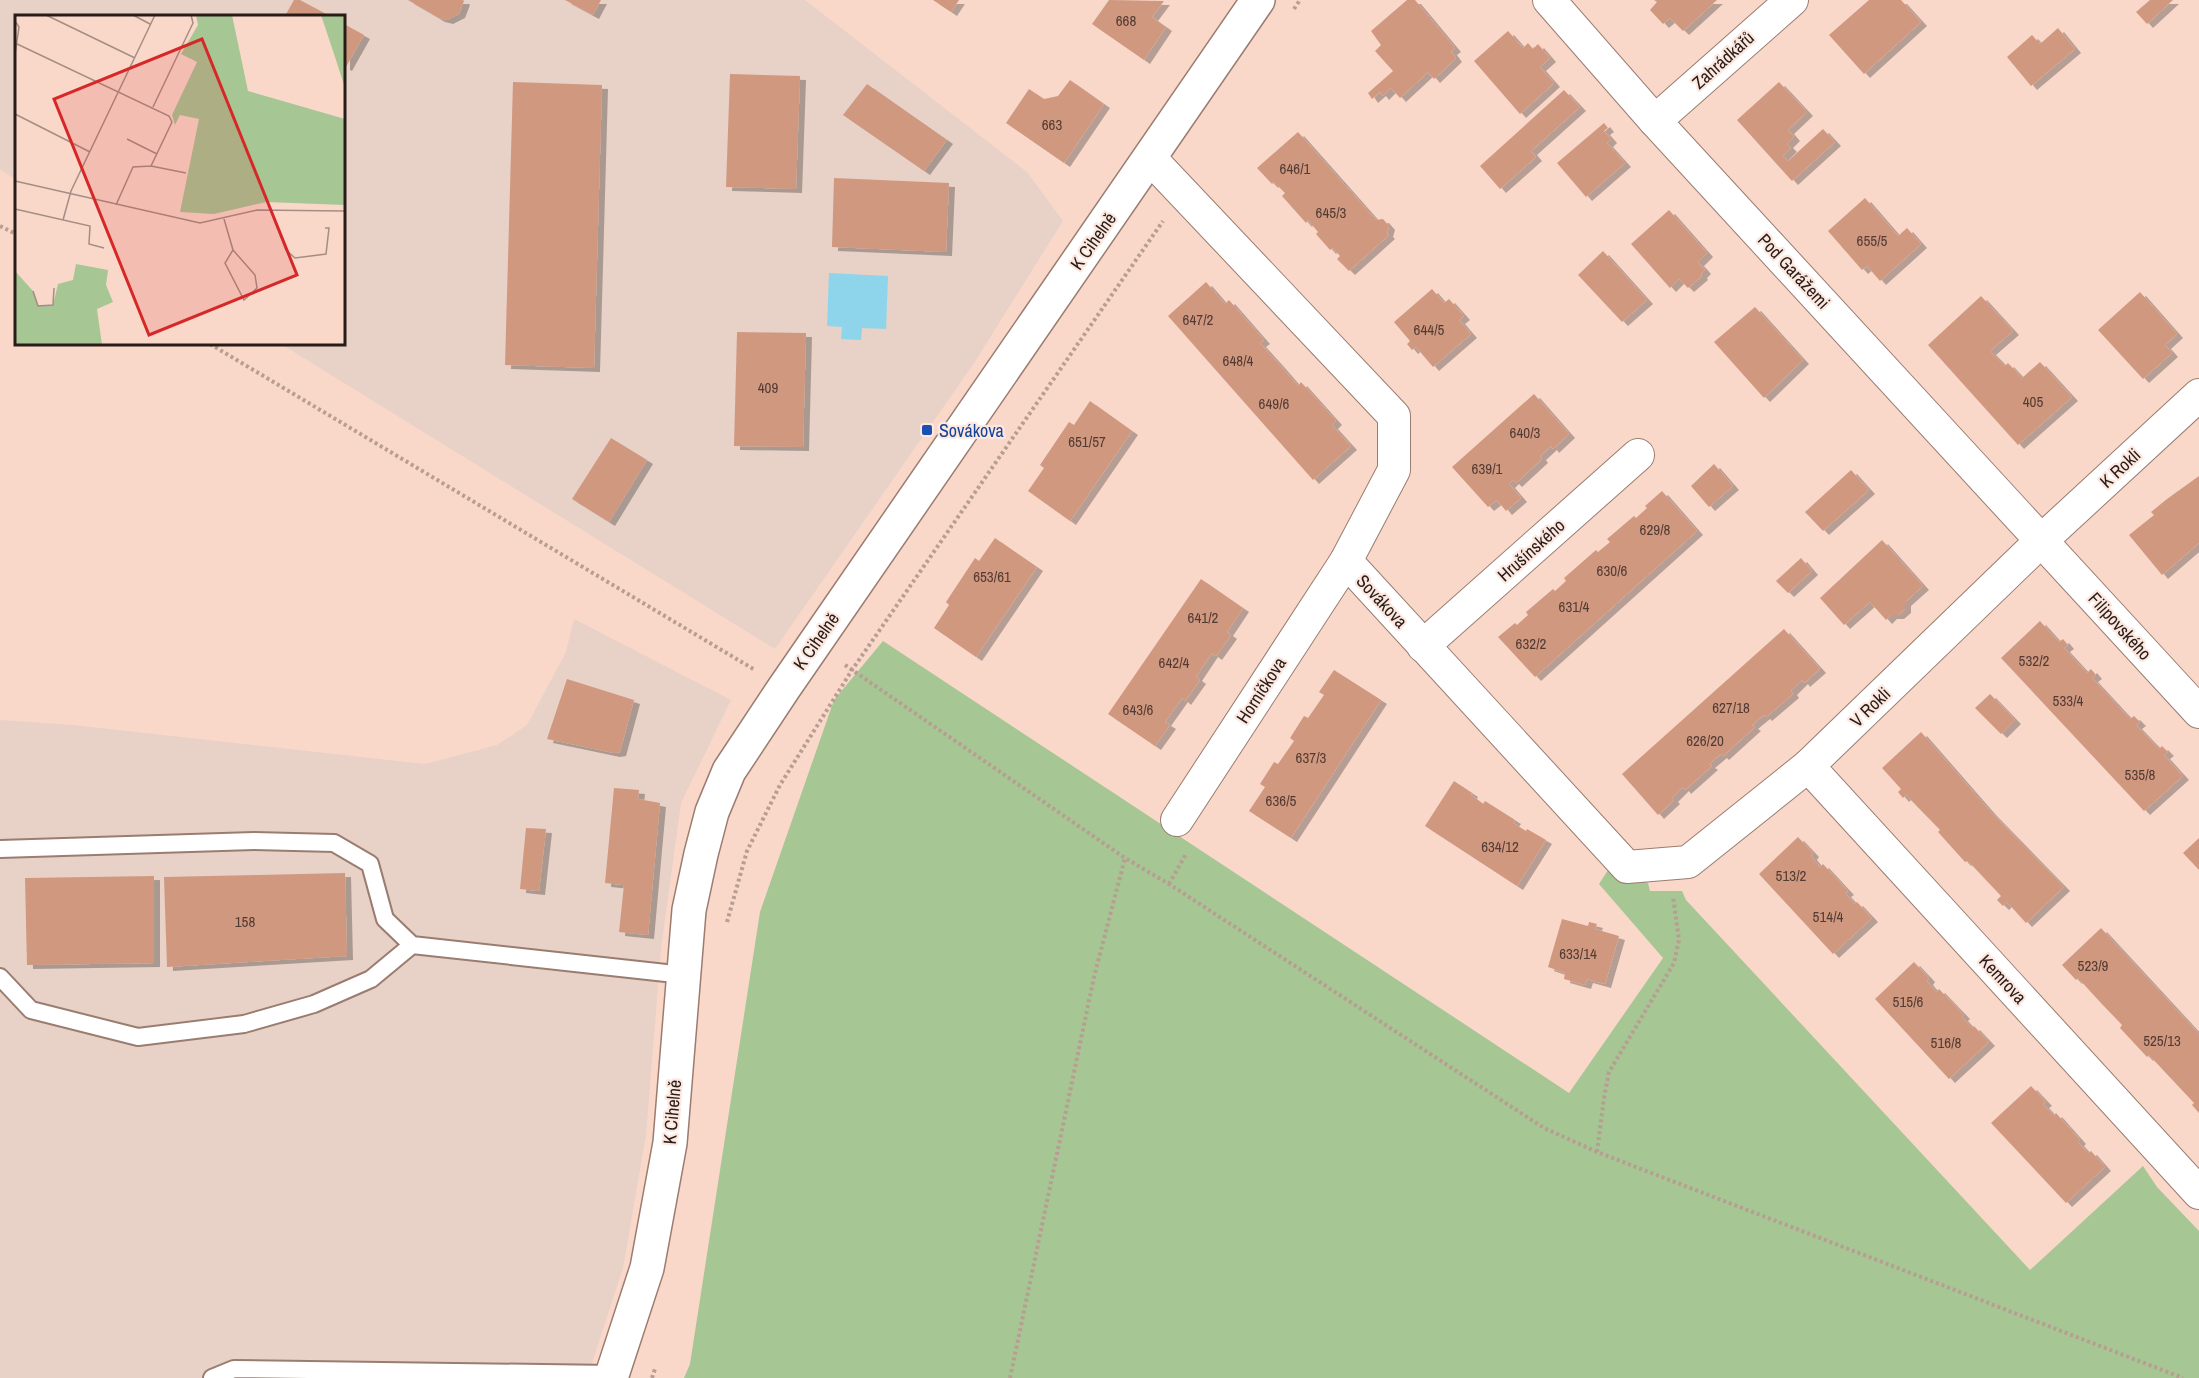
<svg xmlns="http://www.w3.org/2000/svg" width="2199" height="1378" font-family="'Archivo Narrow',sans-serif">
<defs>
<filter id="shadow"><feDropShadow dx="6" dy="4" stdDeviation="0" flood-color="#0004"/></filter>
</defs>
<rect width="100%" height="100%" fill="#f9d8ca"/>
<g fill="#e8d1c6">
<path d="M0,0H805L1027,172L1063,221L974,363L775,649L281,344H344V16H16V180L0,169Z"/>
<path d="M574,619L731,700L681,803L661,949L646,1135L623,1268L587,1378H0V720L73,725L425,764L497,745L527,725L566,652Z"/>
</g>
<path fill="#a6c694" d="M883,641L1569,1093L1663,958L1599,884L1608,870L1648,883L1650,891H1682L1686,900L2030,1270L2143,1166L2157,1187L2199,1231V1378H684L690,1364L760,912L834,700Z"/>
<path fill="#8ed5eb" d="M829,273L888,276L886,329L862,328L861,340L841,339L842,327L827,326Z"/>
<g fill="#d19880" filter="url(#shadow)">
<path d="M294,0H300L330,16H285Z"/>
<path d="M408,0H463L464,1L459,14L447,20L439,18Z"/>
<path d="M565,0H601L593,15Z"/>
<path d="M933,0H959L951,12Z"/>
<path d="M1109,0L1164,1L1152,17L1166,27L1144,60L1092,24Z"/>
<path d="M1407,0H1415L1455,48L1451,51L1456,58L1434,79L1428,72L1400,98L1391,88L1383,96L1380,92L1372,99L1368,93L1393,71L1375,51L1381,45L1371,31Z"/>
<path d="M1654,0H1717L1683,31L1670,18L1663,24L1650,10L1657,2Z"/>
<path d="M1869,0H1901L1921,22L1864,74L1829,35Z"/>
<path d="M2150,0H2173L2147,24L2136,12Z"/>
<path d="M344,24L364,35L346,67L344,66Z"/>
<path d="M2058,28L2075,49L2031,86L2007,57L2032,35L2040,44Z"/>
<path d="M1508,31L1523,48L1528,43L1533,49L1538,44L1550,58L1540,67L1554,83L1520,114L1474,61Z"/>
<path d="M730,74L800,76L796,189L726,187Z"/>
<path d="M1070,80L1104,104L1064,163L1006,123L1029,89L1044,99L1058,96Z"/>
<path d="M513,82L602,85L594,368L505,365Z"/>
<path d="M1779,82L1807,112L1788,130L1794,137L1787,144L1791,148L1783,156L1788,161L1823,129L1835,142L1792,181L1737,120Z"/>
<path d="M867,84L947,140L924,171L843,115Z"/>
<path d="M1564,90L1580,107L1531,151L1536,157L1500,189L1480,166Z"/>
<path d="M1604,123L1608,128L1604,131L1611,139L1607,143L1625,163L1586,197L1557,163Z"/>
<path d="M1298,132L1376,220L1383,219L1389,226L1387,233L1389,235L1349,271L1337,259L1340,256L1333,248L1330,250L1316,234L1318,232L1308,220L1306,223L1282,196L1285,193L1274,182L1272,184L1257,168Z"/>
<path d="M834,178L949,183L946,252L832,247Z"/>
<path d="M1865,198L1898,236L1907,228L1921,244L1880,281L1867,266L1862,270L1828,231Z"/>
<path d="M1669,210L1707,253L1698,262L1705,270L1701,274L1702,276L1688,288L1679,279L1670,288L1631,244Z"/>
<path d="M1603,251L1647,300L1622,322L1578,275Z"/>
<path d="M1206,282L1225,304L1229,300L1264,340L1260,343L1279,364L1298,386L1301,382L1319,402L1336,421L1332,425L1351,446L1313,480L1168,316Z"/>
<path d="M1432,289L1444,303L1449,299L1464,316L1459,320L1471,334L1433,367L1416,347L1412,350L1407,344L1410,341L1394,322Z"/>
<path d="M2140,292L2177,334L2165,345L2172,353L2143,379L2098,330Z"/>
<path d="M1981,296L2013,331L1990,351L2005,366L2008,363L2022,378L2040,362L2072,397L2018,445L1928,345Z"/>
<path d="M1755,307L1803,360L1764,398L1714,342Z"/>
<path d="M737,332L806,333L803,447L734,446Z"/>
<path d="M1534,394L1569,434L1553,449L1551,446L1540,456L1542,459L1516,483L1513,480L1509,484L1521,498L1506,511L1497,500L1488,507L1452,467Z"/>
<path d="M1090,401L1132,431L1070,521L1028,491L1044,468L1040,465L1069,422L1074,425Z"/>
<path d="M611,438L647,460L609,522L572,499Z"/>
<path d="M1714,464L1733,486L1709,507L1691,486Z"/>
<path d="M1851,470L1869,490L1823,531L1805,512Z"/>
<path d="M2199,476V543L2162,575L2129,535L2154,515L2151,512L2167,499Z"/>
<path d="M1662,491L1697,531L1535,677L1498,637L1515,623L1517,625L1528,615L1526,612L1553,589L1555,591L1566,581L1564,578L1596,550L1598,552L1610,542L1607,539L1634,516L1636,518L1647,508L1645,506Z"/>
<path d="M995,538L1037,567L976,657L934,628L949,605L946,602L975,558L979,561Z"/>
<path d="M1882,540L1923,586L1905,602V609L1898,615H1891L1886,620L1870,602L1844,625L1820,598Z"/>
<path d="M1801,558L1812,571L1788,593L1776,581Z"/>
<path d="M1201,579L1243,608L1227,632L1231,635L1216,656L1212,653L1196,677L1200,680L1185,701L1182,698L1165,722L1170,725L1155,746L1108,714Z"/>
<path d="M2040,621L2059,642L2063,639L2068,645L2064,648L2087,673L2091,669L2096,675L2092,678L2130,719L2134,716L2140,722L2136,725L2159,749L2162,746L2168,752L2164,755L2183,776L2144,811L2001,658Z"/>
<path d="M1784,629L1820,669L1804,683L1802,680L1791,691L1793,694L1766,717L1764,715L1752,725L1755,727L1723,756L1721,754L1709,764L1712,766L1685,790L1683,787L1672,798L1674,800L1658,815L1622,774Z"/>
<path d="M1334,670L1381,700L1291,838L1249,811L1265,787L1260,784L1274,762L1278,764L1294,741L1290,738L1304,716L1308,718L1324,695L1319,692Z"/>
<path d="M567,679L634,700L620,752L614,753L547,739Z"/>
<path d="M1990,694L2015,720L2001,734L1975,708Z"/>
<path d="M1921,732L1990,811L2064,887L2026,923L2007,902L2003,906L1997,900L2001,896L1968,861L1965,862L1938,832L1940,830L1906,795L1903,798L1898,792L1901,789L1882,768Z"/>
<path d="M1454,781L1472,793L1471,795L1483,804L1485,801L1515,820L1513,823L1526,831L1527,829L1546,840L1517,886L1425,826Z"/>
<path d="M614,788L639,790L638,799L660,803L648,935L619,932L624,885L605,883Z"/>
<path d="M526,828L546,829L539,891L520,889Z"/>
<path d="M1798,837L1813,853L1811,856L1820,867L1823,864L1848,891L1845,893L1855,904L1857,902L1872,918L1833,954L1759,874Z"/>
<path d="M2199,838V870L2183,853Z"/>
<path d="M345,873L347,956L167,967L164,877Z"/>
<path d="M154,876V963L27,965L25,878Z"/>
<path d="M1562,919L1588,926L1589,922L1597,924L1595,929L1619,936L1605,984L1587,979L1585,985L1564,979L1565,973L1548,967Z"/>
<path d="M2101,928L2199,1034V1113L2192,1105L2194,1103L2149,1055L2147,1057L2120,1028L2122,1025L2100,1002L2078,978L2076,980L2062,965Z"/>
<path d="M1914,962L1929,978L1927,981L1936,992L1939,989L1964,1015L1962,1017L1972,1028L1974,1026L1989,1042L1949,1079L1875,999Z"/>
<path d="M2031,1086L2046,1102L2043,1104L2054,1116L2056,1113L2080,1140L2078,1142L2088,1153L2091,1151L2105,1167L2066,1203L1991,1123Z"/>
</g>
<g fill="none" stroke-linecap="round" stroke-linejoin="round">
<defs>
<g id="lane">
<path d="M0,849L254,841L334,843L370,864L385,919L412,945L684,975"/>
<path d="M0,977L31,1010L138,1037L244,1024L314,1004L371,979L412,945"/>
<path d="M212,1378L234,1369L613,1374"/>
</g>
<g id="street">
<path d="M1549,0L1655,121L2199,712"/>
<path d="M1655,121L1792,0"/>
<path d="M1150,158L1394,416V470L1346,561L1627,867L1688,862L1808,766L2042,540L2199,395"/>
<path d="M1423,646L1638,455"/>
<path d="M1808,766L2199,1193"/>
<path d="M1177,820L1346,561"/>
</g>
<path id="secondary" d="M611,1378L647,1268L670,1143L689,910L701,854L712,812L729,771L784,688L1258,0"/>
</defs>
<use href="#lane" stroke="#9a7c70" stroke-width="20"/>
<use href="#street" stroke="#9a7c70" stroke-width="34"/>
<use href="#secondary" stroke="#9a7c70" stroke-width="36"/>
<g stroke="#b79d92" stroke-width="4" stroke-dasharray="3 3" stroke-linecap="butt">
<path d="M1294,9L1300,0"/>
<path d="M0,226L16,234"/>
<path d="M210,344L755,670"/>
<path d="M845,665L1125,858L1169,884L1544,1128L1597,1152L2183,1378"/>
<path d="M1169,884L1186,854"/>
<path d="M727,922L747,851L780,785L852,670L1163,221"/>
<path d="M1597,1152L1604,1098L1609,1072L1674,963L1679,940L1673,897"/>
<path d="M652,1378L655,1369"/>
<path d="M1010,1378L1094,977L1125,858"/>
</g>
<use href="#lane" stroke="#fff" stroke-width="16"/>
<use href="#street" stroke="#fff" stroke-width="32"/>
<use href="#secondary" stroke="#fff" stroke-width="33"/>
</g>
<rect fill="#1a4fb4" stroke="#fde8e0" stroke-width="2" x="921" y="424" width="12" height="12" rx="3"/>
<g text-anchor="middle" dominant-baseline="central" stroke-width="4.5" stroke-linejoin="round" paint-order="stroke">
<g font-size="15" fill="#523b32">
<text x="1126" y="20">668</text>
<text x="1052" y="124">663</text>
<text x="1295" y="168">646/1</text>
<text x="1331" y="212">645/3</text>
<text x="1872" y="240">655/5</text>
<text x="1198" y="319">647/2</text>
<text x="1429" y="329">644/5</text>
<text x="1238" y="360">648/4</text>
<text x="768" y="387">409</text>
<text x="2033" y="401">405</text>
<text x="1274" y="403">649/6</text>
<text x="1525" y="432">640/3</text>
<text x="1087" y="441">651/57</text>
<text x="1487" y="468">639/1</text>
<text x="1655" y="529">629/8</text>
<text x="1612" y="570">630/6</text>
<text x="992" y="576">653/61</text>
<text x="1574" y="606">631/4</text>
<text x="1203" y="617">641/2</text>
<text x="1531" y="643">632/2</text>
<text x="2034" y="660">532/2</text>
<text x="1174" y="662">642/4</text>
<text x="2068" y="700">533/4</text>
<text x="1731" y="707">627/18</text>
<text x="1138" y="709">643/6</text>
<text x="1705" y="740">626/20</text>
<text x="1311" y="757">637/3</text>
<text x="2140" y="774">535/8</text>
<text x="1281" y="800">636/5</text>
<text x="1500" y="846">634/12</text>
<text x="1791" y="875">513/2</text>
<text x="1828" y="916">514/4</text>
<text x="245" y="921">158</text>
<text x="1578" y="953">633/14</text>
<text x="2093" y="965">523/9</text>
<text x="1908" y="1001">515/6</text>
<text x="2162" y="1040">525/13</text>
<text x="1946" y="1042">516/8</text>
</g>
<g font-size="18" fill="#281c18" stroke="#fde8e0">
<text transform="translate(1723 60) rotate(-42)">Zahrádkářů</text>
<text transform="translate(1093 241) rotate(-55)">K Cihelně</text>
<text transform="translate(1794 271) rotate(47)">Pod Garážemi</text>
<text transform="translate(2120 468) rotate(-43)">K Rokli</text>
<text transform="translate(1531 550) rotate(-42)">Hrušínského</text>
<text transform="translate(1382 601) rotate(47)">Sovákova</text>
<text transform="translate(2120 626) rotate(48)">Filipovského</text>
<text transform="translate(816 641) rotate(-55)">K Cihelně</text>
<text transform="translate(1261 690) rotate(-57)">Horníčkova</text>
<text transform="translate(1870 707) rotate(-44)">V Rokli</text>
<text transform="translate(2003 979) rotate(47)">Kemrova</text>
<text transform="translate(672 1112) rotate(-85)">K Cihelně</text>
</g>
<g font-size="18" fill="#164399" stroke="#fde8e0" text-anchor="start">
<text x="939" y="430">Sovákova</text>
</g>
</g>
<g transform="translate(15 15)">
<rect width="330" height="330" fill="#f9d8ca"/>
<path d="M181,0H217L233,76L330,104V190L251,187L199,199L165,197L184,104L165,100L160,110L157,100L182,47L166,39L183,10ZM306,0H330V73L321,45ZM61,249L93,255L91,270L98,287L82,294L87,330H0V256L18,276L23,290H38L43,269L58,265Z" fill="#a6c694"/>
<path fill="none" stroke="#a58d83" stroke-width="1.5" d="M31,0L120,43M118,0L135,9M0,6L4,12L0,39M0,28L154,101L157,107L136,151L118,152L101,190M138,92L178,8L176,0M0,99L75,137M112,124L142,139M136,151L171,158M0,166L185,208L242,195L330,196M0,194L75,211L74,229L89,233M255,194L271,235L280,243L311,239L314,213H310M209,204L218,235L210,248L229,285L242,273L240,260L218,235M48,205L56,176L140,0M18,276L23,291L38,290L39,273"/>
<path fill="#d62828" fill-opacity="0.15" stroke="#d62828" stroke-width="3" d="M187,24L282,260L134,320L39,84Z"/>
<rect width="330" height="330" fill="none" stroke="#281c18" stroke-width="3"/>
</g>
</svg>
